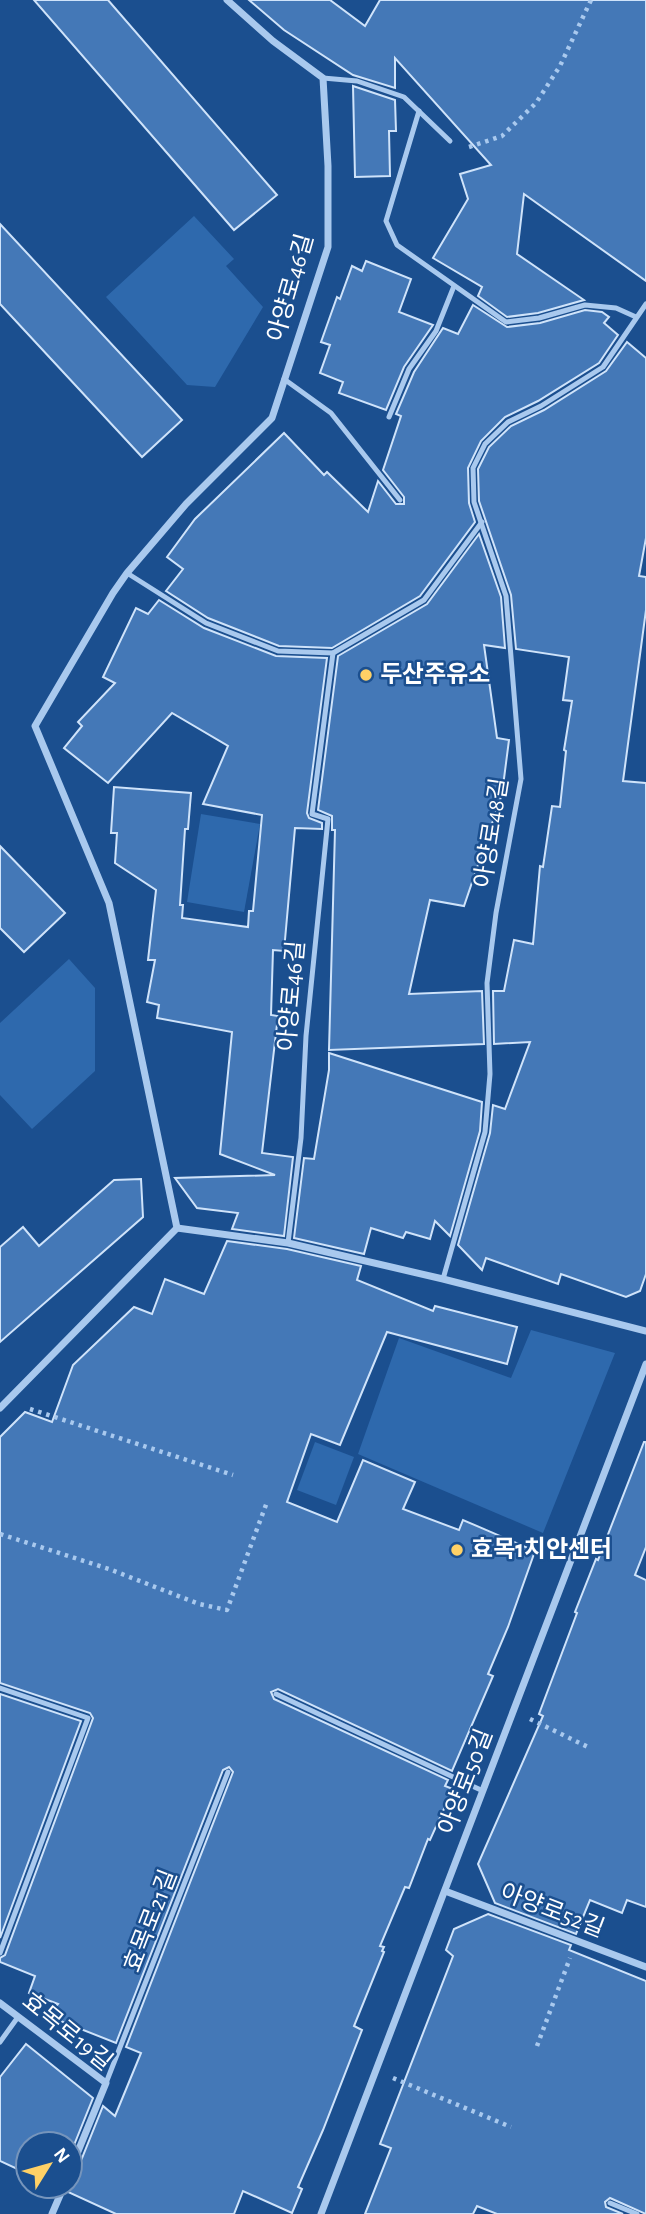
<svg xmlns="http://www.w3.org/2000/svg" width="646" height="2214" font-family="'Alegreya Sans','Noto Sans KR',sans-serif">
<rect width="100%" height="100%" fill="#1b4f8f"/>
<g fill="#2e69ad">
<path d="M194,216L234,259L226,266L263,307L215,387L187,385L106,297Z"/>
<path d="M201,814L260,824L244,912L187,902Z"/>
<path d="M69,959L95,988V1071L32,1129L0,1095V1023Z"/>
<path d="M531,1330L615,1353L543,1533L358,1454L399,1338L511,1378Z"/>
<path d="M315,1442L354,1457L336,1505L297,1490Z"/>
</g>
<g fill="#4478b7" stroke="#cfe3fa" stroke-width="2">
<path d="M34,0H108L277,195L234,230Z"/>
<path d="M249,0H330L365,26L380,0H646V281L524,194L517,254L584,300L538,313L507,317L478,296L482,287L433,258L468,199L460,174L491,165L395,58V88L353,75L284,30Z"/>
<path d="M353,86L395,100L396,131H389L390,176L355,177Z"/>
<path d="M0,224L182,420L142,457L0,304Z"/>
<path d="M366,261L411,279L399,312L433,325L404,367L386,410L339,393L343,382L320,373L330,345L321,342L337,297L340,299L352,266L362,271Z"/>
<path d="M473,305L507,327L540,323L585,310L602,312L609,317L604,323L618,335L599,363L538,401L505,417L481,441L468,468L469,503L475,522L420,596L332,648L279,646L208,618L166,591L183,569L167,557L195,519L284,433L324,475L327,472L368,512L378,481L396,504H404V497L383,470L401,416L396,414L414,372L443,328L458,334Z"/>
<path d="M627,342L646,358V538L639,576L646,577V610L623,781L646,783V1274L640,1291L626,1297L561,1274L558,1284L486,1258L482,1270L458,1245L490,1133L493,1105L505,1109L530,1042L494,1044L493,991H504L514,940L533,944L540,866L543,867L552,806L560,807L566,751L564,750L572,701L563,700L569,657L516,649L511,595L479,501L478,469L489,447L511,426L544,410L606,371Z"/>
<path d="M479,534L501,597L505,648L484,645L497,738L509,740L502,794L464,906L430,900L409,994L482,991L484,1044L329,1050L335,830H332V816L318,810L338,656L427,604Z"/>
<path d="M159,600L204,628L276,656L327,658L307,813L309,818L322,823V829L295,828L284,951L273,950L271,1015L278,1016L262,1153L293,1157L284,1236L232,1229L238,1213L197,1208L175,1178L275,1175L220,1154L232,1032L157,1018L159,1005L147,1002L155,960H148L156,890L115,863L117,833H111L114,787L191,793L188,829H185L180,905H183L182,918L248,927L249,911H253L262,815L203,804L228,746L172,713L108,783L64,748L82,726L78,722L115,683L103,677L136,608L148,614Z"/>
<path d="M0,846L65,913L24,952L0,928Z"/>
<path d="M329,1053L482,1102L480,1131L450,1236L435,1221L430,1239L406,1232L403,1238L371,1228L364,1254L294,1238L304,1158L314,1159L329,1070Z"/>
<path d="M141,1179L143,1217L0,1342V1247L23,1227L39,1246L114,1180Z"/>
<path d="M227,1241L287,1249L361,1266L357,1280L433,1311L435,1306L517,1327L507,1364L387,1332L340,1445L311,1434L287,1502L337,1522L363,1460L415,1482L403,1509L459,1530L463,1520L535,1551L508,1627L488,1674L493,1676L452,1771L278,1689L271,1692L274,1699L448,1780L445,1786L453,1789L430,1840L428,1839L409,1888L405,1887L380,1946L384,1947L382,1951L384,1952L354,2026L362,2030L323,2130L298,2187L302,2189L292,2213L243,2191L234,2214H116L68,2192L70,2177L76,2173L103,2106L115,2116L141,2053L126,2047L233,1772L229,1767L223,1770L116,2043L48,2016L58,2004L29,1993L35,1976L0,1962V1958L5,1955L93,1718L90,1713L0,1683V1437L25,1412L52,1422L73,1365L134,1307L152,1314L165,1279L204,1294Z"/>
<path d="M644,1442H646V1547L635,1575L646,1580V1907L627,1900L622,1913L590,1900L576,1934L495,1903L478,1864L543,1716L539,1714L577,1613L575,1612L596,1559L598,1560Z"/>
<path d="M0,1694L81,1721L0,1938Z"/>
<path d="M488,1914L571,1945L569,1950L646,1981V2214L610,2198L605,2202L606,2207L623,2214H497L477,2206L473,2214H365L391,2148L380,2144L453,1956L446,1950L454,1929Z"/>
<path d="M26,2044L93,2098L70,2155V2144H28V2174L0,2161V2077Z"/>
</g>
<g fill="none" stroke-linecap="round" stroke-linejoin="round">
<g stroke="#a9c9ee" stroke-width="4.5" stroke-dasharray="3.5 5" stroke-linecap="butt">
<path d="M469,147L502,136L536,103L560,66L591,0"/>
<path d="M30,1409L233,1475"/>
<path d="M0,1534L109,1569L199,1604L227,1610L267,1502"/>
<path d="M530,1719L588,1747"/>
<path d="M537,2046L570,1958"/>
<path d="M393,2078L511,2127"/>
</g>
<g stroke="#a9c9ee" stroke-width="5">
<path d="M323,78L357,81L404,97L450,141"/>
<path d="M419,111L386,221L397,245L506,322L539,318L585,305L616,308L636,317"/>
<path d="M284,379L331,413L400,500"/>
<path d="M389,417L409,369L436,331L454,286"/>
<path d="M127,573L206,623L278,651L333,653L424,600L482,522"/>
<path d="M288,1243L301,1138L306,1036L328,819L312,814L333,653"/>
<path d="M443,1279L485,1132L490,1074L487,983L496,913L521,779L506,596L474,502L473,468L485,444L508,422L541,406L603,367L646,304"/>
<path d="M0,1688L88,1718L0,1953"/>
<path d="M276,1694L483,1791"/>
<path d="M0,2042L18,2017"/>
<path d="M106,2083L228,1772"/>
<path d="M610,2203L637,2214"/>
</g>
<g stroke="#a9c9ee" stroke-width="7">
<path d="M177,1228L288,1243L443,1279L646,1331"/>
<path d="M0,1408L177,1228L109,903L35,726L113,593L127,573L186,504L272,418L328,247V166L323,78L273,41L227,0"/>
<path d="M445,1891L646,1967"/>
<path d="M0,2003L106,2083L70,2171"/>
<path d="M52,2214L64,2186"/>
<path d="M321,2214L646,1364"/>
</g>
</g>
<g fill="#ffd166" stroke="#1b4f8f" stroke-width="2.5">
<circle cx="366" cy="675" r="7"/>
<circle cx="457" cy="1550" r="7"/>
</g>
<g text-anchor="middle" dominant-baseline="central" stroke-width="5" stroke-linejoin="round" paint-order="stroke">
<g font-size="24" fill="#fff" stroke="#1b4f8f">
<text transform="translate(291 288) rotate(-74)">아양로46길</text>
<text transform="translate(492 833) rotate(-81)">아양로48길</text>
<text transform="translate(292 996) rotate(-85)">아양로46길</text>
<text transform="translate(466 1782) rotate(-69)">아양로50길</text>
<text transform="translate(552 1911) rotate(21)">아양로52길</text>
<text transform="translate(151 1921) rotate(-69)">효목로21길</text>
<text transform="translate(67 2032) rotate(39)">효목로19길</text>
</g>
<g font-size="24" font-weight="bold" fill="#fff" stroke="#1b4f8f" text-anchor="start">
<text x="380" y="675">두산주유소</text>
<text x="471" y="1550">효목1치안센터</text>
</g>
</g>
<g transform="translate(49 2165) rotate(53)"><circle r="33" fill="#1b4f8f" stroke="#7695bc" stroke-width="2"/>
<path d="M0-5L12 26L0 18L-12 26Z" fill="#ffd166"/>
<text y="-10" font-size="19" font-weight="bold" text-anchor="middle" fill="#ffffff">N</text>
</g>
</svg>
